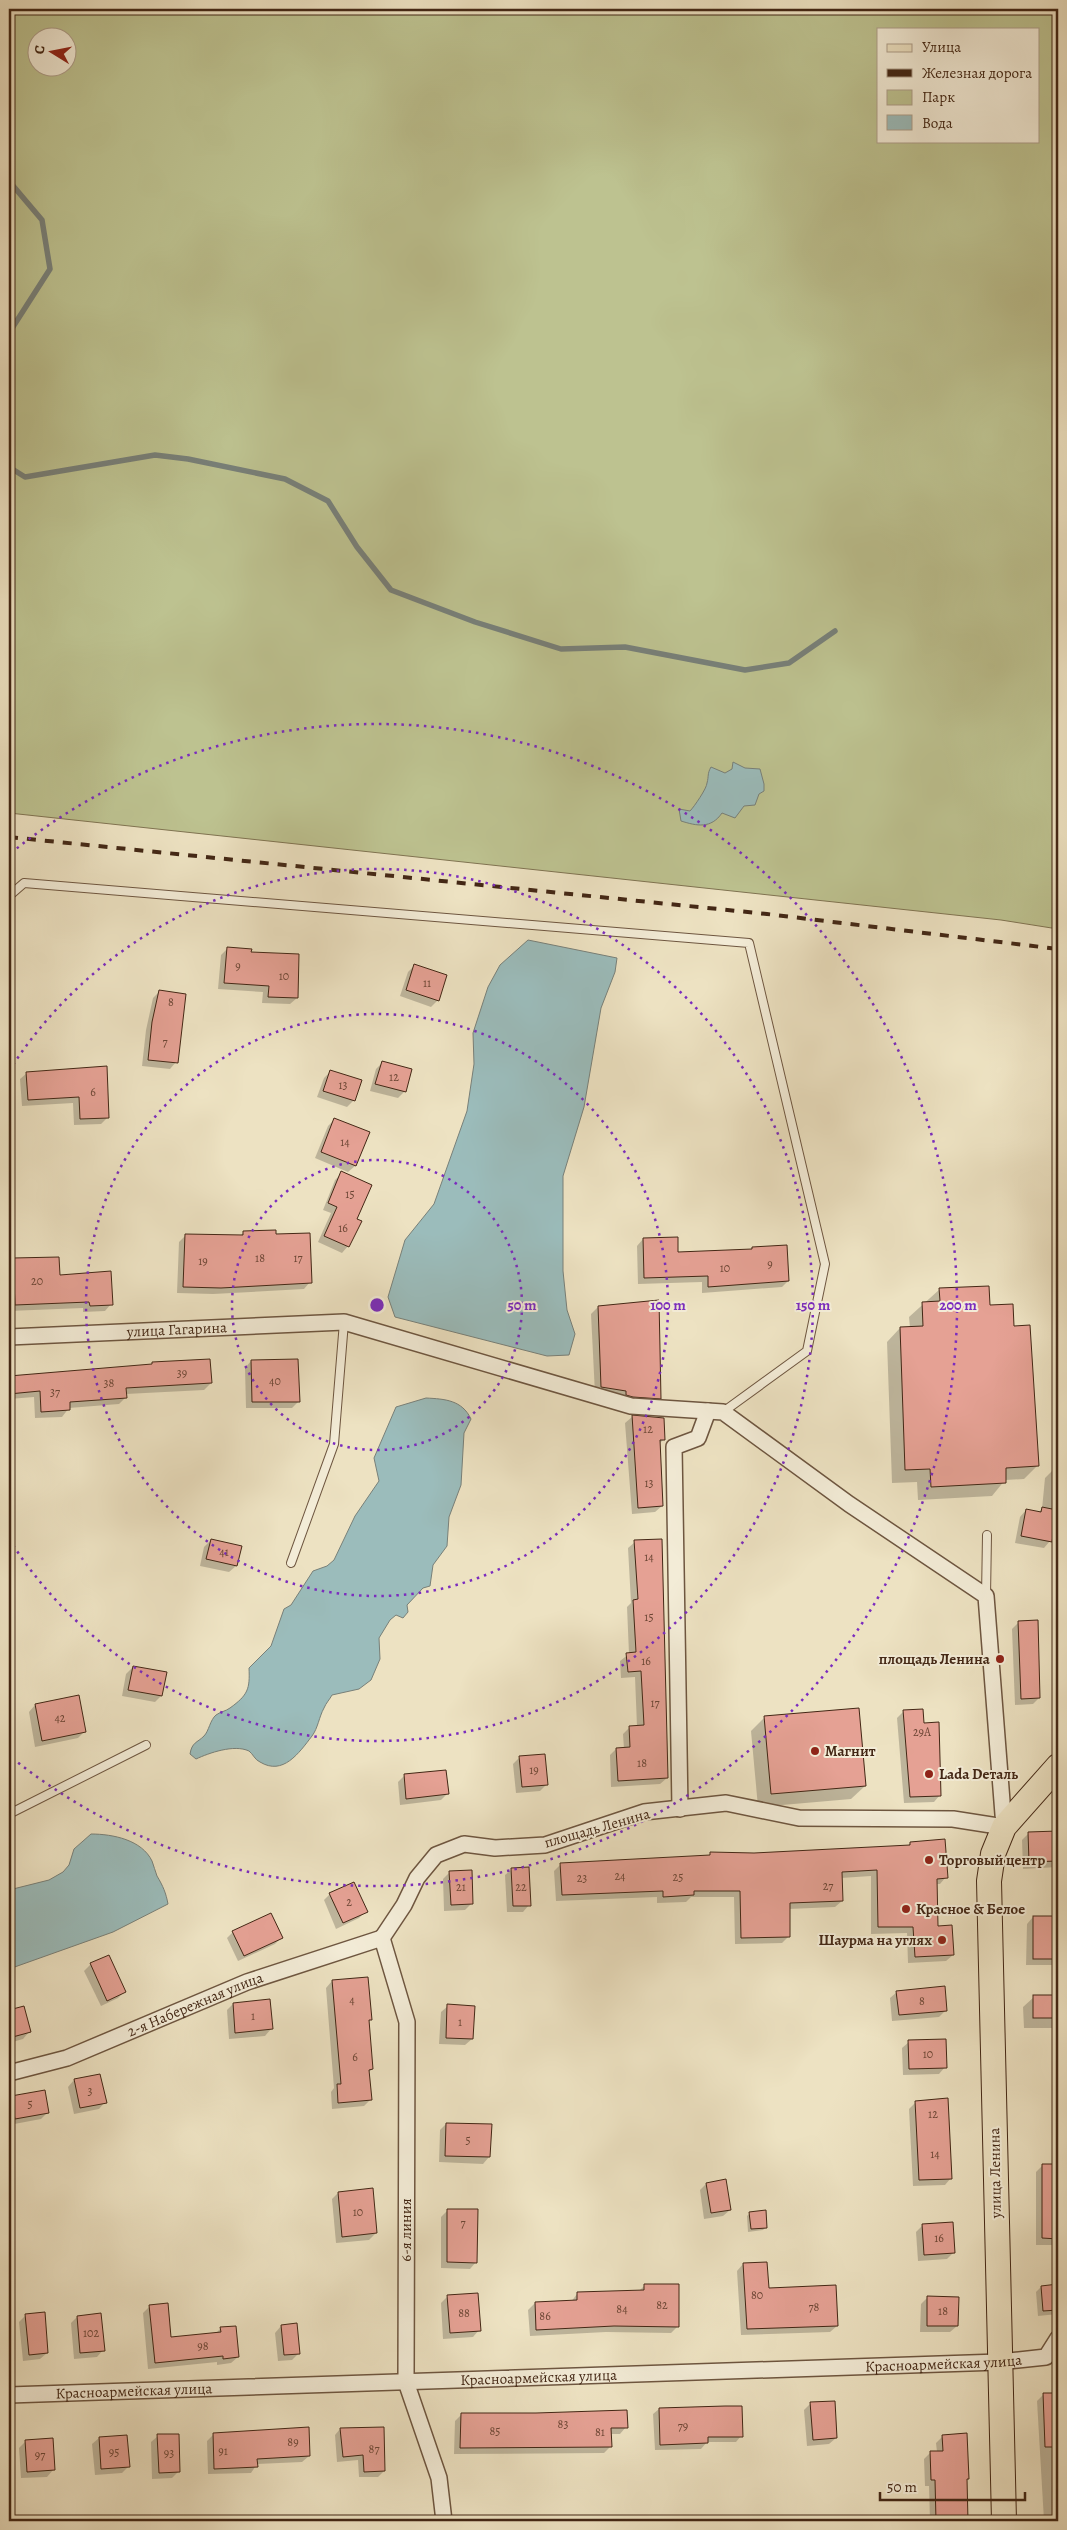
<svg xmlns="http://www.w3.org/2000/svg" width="1067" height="2530" font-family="Alegreya,serif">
<rect width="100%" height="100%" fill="#ede2c2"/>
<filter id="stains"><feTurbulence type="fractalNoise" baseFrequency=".004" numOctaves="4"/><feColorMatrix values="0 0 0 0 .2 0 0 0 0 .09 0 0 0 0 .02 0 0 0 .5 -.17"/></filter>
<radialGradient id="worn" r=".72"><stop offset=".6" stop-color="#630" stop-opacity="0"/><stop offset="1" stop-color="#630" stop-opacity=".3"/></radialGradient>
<path fill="#bdc290" stroke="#807452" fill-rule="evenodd" d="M9,9H1058V929L1001,920L9,813ZM878,29H1038V141H878ZM38,38H68V68H38Z"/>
<g fill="#9bbcbb" stroke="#788079">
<path d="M733,762L745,768L760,769L764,784V791L759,794L755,805L744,806L735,818L722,813C711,829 697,826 681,821L679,809L690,811C694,807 707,788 707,783C709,776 707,774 711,767L725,773L732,769Z"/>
<path d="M528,940L617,958L615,972L601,1008L584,1107L563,1176V1271L567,1310L575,1334L569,1355L547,1356L395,1317L388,1297L405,1240L434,1204L467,1111L474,1064L473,1033L488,987L500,965Z"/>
<path d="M426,1398C445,1399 462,1400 471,1419L464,1433L461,1485L449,1517L447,1546L433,1565L430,1586L423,1588L407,1605L408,1612L403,1618L396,1615L390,1620L379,1638L380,1659L371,1680L359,1689L332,1695C330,1699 326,1703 324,1708C319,1717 318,1728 312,1736C299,1753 283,1776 260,1762C255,1760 253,1754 249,1751C234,1744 209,1753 196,1759L190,1754C192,1742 197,1743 204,1736C209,1731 210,1720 216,1715C220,1712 226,1711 230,1708C248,1695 250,1689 249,1668L271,1646L284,1609L291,1605L313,1571L327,1566L334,1560L355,1516L379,1481L374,1458L396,1407Z"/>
<path d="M91,1834C113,1834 142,1840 152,1861C154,1866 155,1871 157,1876C163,1886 166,1893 168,1904L113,1932L9,1969V1890L49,1880L63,1872L69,1865L74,1849Z"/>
</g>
<g fill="#0003">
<path d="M227,949L250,953L297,998L290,1004L262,1003L263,992L218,989L221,955Z"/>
<path d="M415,965L438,1000L431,1007L400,996L408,972Z"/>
<path d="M160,991L176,1062L170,1069L142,1066L146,1030L153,998Z"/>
<path d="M383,1062L410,1070L404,1092L398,1098L370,1091L376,1069Z"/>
<path d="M106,1067L108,1117L101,1124L74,1125L73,1103L22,1106L20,1079L27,1073Z"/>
<path d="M331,1071L354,1100L347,1107L317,1097L324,1078Z"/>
<path d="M335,1119L355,1166L348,1172L315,1158L328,1126Z"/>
<path d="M342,1173L356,1219L348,1246L342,1253L318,1242L331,1213L323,1210L335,1180Z"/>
<path d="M244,1232L275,1236L310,1282L304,1289L213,1294L177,1293L179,1242L186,1235L239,1237Z"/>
<path d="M643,1239L677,1253L749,1251L752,1248L788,1281L782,1287L702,1293V1282L638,1284L637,1246Z"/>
<path d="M13,1260L59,1276L111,1304L105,1311L83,1312V1308L9,1311V1264Z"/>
<path d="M940,1289L989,1307L1012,1327L1031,1390L1034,1389L1037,1466L1024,1479L1005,1480L992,1496L918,1500L917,1482L892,1483L887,1342L900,1328H910L909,1317Z"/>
<path d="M598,1307L660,1398L654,1405L595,1394L591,1314Z"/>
<path d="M251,1361L299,1401L292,1408H246L245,1368Z"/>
<path d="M153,1363L211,1383L204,1390L126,1394V1397L119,1404L69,1408L62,1417L35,1418L34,1397L9,1399V1368L11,1378L150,1366Z"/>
<path d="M632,1417L663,1419L664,1439L659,1444L662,1506L655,1512L632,1514L625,1423Z"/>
<path d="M1052,1471H1058V1516H1055L1050,1541L1044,1548L1015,1543L1020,1517L1026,1510L1038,1513L1042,1509L1045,1478Z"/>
<path d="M211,1540L236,1566L229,1572L200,1566L204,1547Z"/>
<path d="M635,1542L667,1778L660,1784L611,1787L610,1755L616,1749H624L623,1734L630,1727H637L635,1677L621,1678L620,1661L629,1654L627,1607L631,1603L628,1548Z"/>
<path d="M1019,1622L1039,1698L1033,1704L1015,1705L1012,1629Z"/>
<path d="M133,1667L161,1696L155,1702L122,1696L126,1674Z"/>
<path d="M35,1705L84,1732L78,1738L35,1747L29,1712Z"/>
<path d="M904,1711L923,1724L940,1795L934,1802L904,1803L897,1718Z"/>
<path d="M765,1717L865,1786L851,1799L758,1807L751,1731Z"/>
<path d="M520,1757L547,1784L540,1791L516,1793L513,1764Z"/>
<path d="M404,1776L447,1794L441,1800L400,1805L398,1782Z"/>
<path d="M1058,1832V1867L1023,1869L1022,1840L1029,1833Z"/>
<path d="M910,1843L946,1877L940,1884H936L937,1927L953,1955L946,1961L908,1963L907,1933L871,1934V1876L841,1878L842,1901L835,1907L789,1909V1936L782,1943L735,1944L734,1897H691L686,1902L657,1903V1897L556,1901L554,1871L561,1864L708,1856L711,1854H754L907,1847Z"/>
<path d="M512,1869L529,1905L523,1912H507L505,1875Z"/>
<path d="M450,1872L472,1903L465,1910L444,1911L443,1879Z"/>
<path d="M330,1894L366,1911L359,1918L336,1929L324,1900Z"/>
<path d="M1033,1917H1058V1965H1026L1027,1924Z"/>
<path d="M233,1932L281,1938L275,1944L238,1961L227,1938Z"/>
<path d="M91,1964L124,1992L118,1998L101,2006L84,1971Z"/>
<path d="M332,1981L370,2020L368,2022L372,2069L368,2073L371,2099L364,2106L332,2109L331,2092L334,2088L326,1988Z"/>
<path d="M897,1992L946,2010L939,2017L892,2021L890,1998Z"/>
<path d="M1058,1996V2053H1055V2028H1024L1023,2007L1034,1997Z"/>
<path d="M233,2004L271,2029L265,2036L229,2039L227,2010Z"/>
<path d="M448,2006L472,2039L465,2045L439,2044L441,2012Z"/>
<path d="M23,2007L29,2032L23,2039L9,2043V2011Z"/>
<path d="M909,2042L945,2067L939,2074L903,2075L902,2048Z"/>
<path d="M74,2080L105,2102L99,2109L74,2114L68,2087Z"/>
<path d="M11,2097L48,2112L41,2119L9,2125V2100Z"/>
<path d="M916,2102L951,2178L945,2185L913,2186L909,2109Z"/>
<path d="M446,2124L489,2157L483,2164L439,2162L440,2130Z"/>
<path d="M1058,2165V2245H1036V2172L1042,2166Z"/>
<path d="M706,2184L730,2210L723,2216L704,2219L700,2190Z"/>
<path d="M338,2193L376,2233L369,2240L336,2243L332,2199Z"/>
<path d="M448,2210L476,2262L470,2269L441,2268V2217Z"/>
<path d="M750,2213L766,2227L763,2230L748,2232L747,2216Z"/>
<path d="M923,2225L954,2252L947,2259L918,2261L916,2232Z"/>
<path d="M743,2264L768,2289L837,2326L830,2332L741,2335L737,2271Z"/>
<path d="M645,2285L678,2326L671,2333L606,2332L530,2336L528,2310L535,2303L571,2302L577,2294L638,2292Z"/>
<path d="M1058,2286V2314L1038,2316L1036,2292L1041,2287Z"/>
<path d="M448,2296L479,2330L473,2337L443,2339L441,2303Z"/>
<path d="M928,2297L957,2326L950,2332H920L921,2304Z"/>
<path d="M150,2306L170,2338L215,2334L221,2328L238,2357L231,2363L217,2365V2362L148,2369L143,2313Z"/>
<path d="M26,2315L47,2353L40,2359L23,2361L19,2322Z"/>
<path d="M77,2317L103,2350L97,2357L74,2359L71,2323Z"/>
<path d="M281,2326L299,2353L292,2360L278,2361L275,2333Z"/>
<path d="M1044,2394H1058V2521H1044L1037,2401Z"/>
<path d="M811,2403L836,2438L829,2444L807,2446L804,2410Z"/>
<path d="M659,2409L741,2436L736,2442H707L701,2449L655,2450L653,2414Z"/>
<path d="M462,2414L626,2427L620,2434H610L611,2446L604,2453L454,2454L455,2421Z"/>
<path d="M340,2429L384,2471L378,2477H359L358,2460L337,2462L335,2435Z"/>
<path d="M213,2435L309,2456L302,2462L257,2464L251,2473L208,2474L207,2441Z"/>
<path d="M158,2436L179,2471L172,2478L152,2479L151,2442Z"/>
<path d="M942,2437L968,2479L965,2482L966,2521H930L929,2486H925L924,2459L931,2452H937L936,2443Z"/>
<path d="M99,2438L128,2467L122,2473L95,2475L92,2444Z"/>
<path d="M26,2441L53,2470L47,2477L21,2478L19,2448Z"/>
</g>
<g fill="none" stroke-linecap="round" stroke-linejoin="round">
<g stroke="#788079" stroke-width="5.5">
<path d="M9,181L42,220L50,269L9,333"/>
<path d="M9,467L25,477L155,455L188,459L285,479L328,501L357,547L391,590L475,622L561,649L625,647L745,670L789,663L835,631"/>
</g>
</g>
<g fill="#e5a194" stroke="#432715">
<path d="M227,947L252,949L251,952L299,954L298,998L268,997L269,986L224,983Z"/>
<path d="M414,964L447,975L439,1001L406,990Z"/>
<path d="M159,990L186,994L178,1063L148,1060L152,1022Z"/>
<path d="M382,1061L412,1069L406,1092L375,1084Z"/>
<path d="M107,1066L109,1118L80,1119L79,1097L28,1100L26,1072Z"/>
<path d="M330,1070L362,1080L355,1101L323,1091Z"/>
<path d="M334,1118L370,1132L356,1166L321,1152Z"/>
<path d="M341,1171L372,1185L357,1219L362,1221L349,1247L324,1236L337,1207L328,1203Z"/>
<path d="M276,1230V1234L310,1233L312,1283L221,1288L183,1287L185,1234L243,1235V1231Z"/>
<path d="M678,1237V1252L752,1249V1247L787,1245L789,1281L708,1287V1276L644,1278L643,1238Z"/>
<path d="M59,1257L60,1275L111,1271L113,1305L90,1306L89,1302L15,1305L13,1258Z"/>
<path d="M989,1286L990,1305L1013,1304L1014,1326L1030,1325L1039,1466L1006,1468V1483L931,1487L930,1469L905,1470L900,1327L923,1326L922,1302L940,1301L939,1288Z"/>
<path d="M659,1300L661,1399L633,1397L626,1395V1391L601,1387L598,1306Z"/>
<path d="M210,1359L212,1383L126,1388L127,1398L70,1402V1410L41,1412L40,1391L9,1394V1376L152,1364V1362Z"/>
<path d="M298,1359L300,1402H252L251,1360Z"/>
<path d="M632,1415L664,1418L665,1440H660L663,1506L638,1508Z"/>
<path d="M1042,1507L1057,1510L1052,1542L1021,1536L1026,1509L1041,1512Z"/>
<path d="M211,1539L242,1546L237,1566L206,1559Z"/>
<path d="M662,1539L668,1778L618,1781L616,1748L630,1747L629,1726L644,1725L641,1671L628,1672L626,1653L636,1652L633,1600L638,1599L634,1540Z"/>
<path d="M1038,1620L1040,1698L1021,1699L1018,1621Z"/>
<path d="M133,1666L167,1672L162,1696L128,1690Z"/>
<path d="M79,1695L86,1732L42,1741L35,1704Z"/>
<path d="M859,1708L866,1786L771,1794L764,1716Z"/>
<path d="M923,1709L924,1723L939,1722L941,1796L910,1797L903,1710Z"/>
<path d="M545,1754L548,1785L522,1787L519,1756Z"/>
<path d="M446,1770L449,1794L406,1799L404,1774Z"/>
<path d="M1058,1831V1861L1029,1862L1028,1832Z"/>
<path d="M945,1839L948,1878L937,1879L938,1926L952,1925L954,1955L915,1957L913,1927H878L877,1870L842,1872L843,1901L790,1903V1937L741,1938L740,1891H694V1895L663,1897V1891L562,1895L560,1863L710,1855V1852L754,1853L910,1845V1842Z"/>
<path d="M529,1867L531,1906H513L511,1868Z"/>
<path d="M472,1870L473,1904L451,1905L449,1871Z"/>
<path d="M354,1882L368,1912L343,1923L329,1893Z"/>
<path d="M271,1913L283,1938L244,1956L232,1931Z"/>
<rect x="1033" y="1916" width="25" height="43"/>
<path d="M109,1955L126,1992L107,2001L90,1963Z"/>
<path d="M368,1977L372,2020H369L373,2069L369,2070L372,2100L338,2103L337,2084H341L332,1980Z"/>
<path d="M945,1986L947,2011L899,2015L896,1991Z"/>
<rect x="1033" y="1995" width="25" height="23"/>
<path d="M270,1999L273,2029L235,2033L233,2003Z"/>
<path d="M447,2004L475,2006L473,2039L446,2038Z"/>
<path d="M24,2006L31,2032L9,2038V2010Z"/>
<path d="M946,2039L947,2068L909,2069L908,2040Z"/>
<path d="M100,2074L107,2103L80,2108L74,2079Z"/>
<path d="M45,2090L49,2113L15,2119L11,2096Z"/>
<path d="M948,2098L952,2179L919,2180L915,2101Z"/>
<path d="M446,2123L492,2124L490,2157L445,2156Z"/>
<path d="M1042,2164H1058V2239L1042,2238Z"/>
<path d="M726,2179L731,2210L711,2213L706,2183Z"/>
<path d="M373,2188L377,2233L342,2237L338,2192Z"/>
<path d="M447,2209H478L477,2263L447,2262Z"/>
<path d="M766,2210L767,2228L751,2229L749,2212Z"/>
<path d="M953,2222L955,2253L924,2255L922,2224Z"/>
<path d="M767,2262L769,2288L836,2285L838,2326L747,2329L743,2263Z"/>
<path d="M644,2284H679V2327L614,2326L536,2330L535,2302L577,2300V2292L644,2290Z"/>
<path d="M1058,2284V2310L1043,2311L1041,2286Z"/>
<path d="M478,2293L481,2331L450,2333L447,2295Z"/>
<path d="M927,2296L959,2297L958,2326H927Z"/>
<path d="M168,2303L171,2337L221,2332L220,2327L236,2326L239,2357L223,2359V2356L155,2363L149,2305Z"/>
<path d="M45,2312L48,2353L29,2355L25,2314Z"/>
<path d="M101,2313L105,2351L80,2353L77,2316Z"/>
<path d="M297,2323L300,2354L284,2355L281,2325Z"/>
<path d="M1043,2393H1058V2447H1045Z"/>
<path d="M835,2401L837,2438L813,2440L810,2402Z"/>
<path d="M725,2406H742L743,2437H708V2443L660,2445L659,2408Z"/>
<path d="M627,2410L628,2428H611L612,2447L460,2448L461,2413H536Z"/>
<path d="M309,2427L310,2456L257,2459L258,2467L214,2469L213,2433Z"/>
<path d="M384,2427L385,2471L364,2472L363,2455L343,2457L340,2428Z"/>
<path d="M967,2433L969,2479H967L968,2521H936L935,2480H931L930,2451H943L942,2435Z"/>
<path d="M157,2434H179L180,2472L159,2473Z"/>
<path d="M127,2435L130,2467L101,2469L99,2437Z"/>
<path d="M53,2438L55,2470L27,2472L25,2440Z"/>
</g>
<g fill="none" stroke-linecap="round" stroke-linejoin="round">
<defs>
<g id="service">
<path d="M9,896L24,883L749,943L825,1264L807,1351L723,1412"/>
<path d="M291,1563L334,1444L344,1322"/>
<path d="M986,1596L987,1535"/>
<path d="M9,1814L146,1745"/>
</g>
<g id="minor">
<path id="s1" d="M9,1337L344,1322L631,1406L723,1412L849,1504L986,1596L1004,1827L953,1819L799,1818L726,1803L644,1812L545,1845L495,1848L464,1844L436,1855L417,1878L404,1905L382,1938"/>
<path d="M680,1809L674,1447L698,1438L708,1411"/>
<path d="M382,1938L407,2022L406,2382L439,2478L444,2521"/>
<path id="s2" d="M9,2073L67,2058L247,1982L382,1938"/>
<path id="s3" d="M9,2395L999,2362L1046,2357L1058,2338"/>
</g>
<path id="primary" d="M1004,2521L989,1881L993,1854L1004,1827L1058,1766"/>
</defs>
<use href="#service" stroke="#6e5640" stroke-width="10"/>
<use href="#minor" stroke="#6e5640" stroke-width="18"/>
<use href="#primary" stroke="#432715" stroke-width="26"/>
<use href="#service" stroke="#f3ecd7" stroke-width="8"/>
<use href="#minor" stroke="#f3ecd7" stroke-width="15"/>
<use href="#primary" stroke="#ede2c2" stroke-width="24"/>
<path stroke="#432715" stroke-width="4" stroke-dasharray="9 9" stroke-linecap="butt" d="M9,837L767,914L1058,949"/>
</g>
<g fill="none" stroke="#7b2cbf" stroke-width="2.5" stroke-dasharray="2.5 5">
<circle cx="377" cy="1305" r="145"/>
<circle cx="377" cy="1305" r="291"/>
<path d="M9 1071A436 436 0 1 1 9 1539"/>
<path d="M11 853A581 581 0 1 1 11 1757"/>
</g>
<g fill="#8f2418" stroke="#f3ecd7" stroke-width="2">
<circle cx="1000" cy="1659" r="5"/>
<circle cx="815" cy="1751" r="5"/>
<circle cx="929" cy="1774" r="5"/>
<circle cx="929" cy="1860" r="5"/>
<circle cx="906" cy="1909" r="5"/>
<circle cx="942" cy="1940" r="5"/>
</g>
<g text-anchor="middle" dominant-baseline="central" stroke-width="4" stroke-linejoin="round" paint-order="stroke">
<g font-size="12" fill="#6c4635">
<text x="238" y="966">9</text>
<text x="284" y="976">10</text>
<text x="427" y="983">11</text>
<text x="171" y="1002">8</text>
<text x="165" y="1042">7</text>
<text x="394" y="1077">12</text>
<text x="343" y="1085">13</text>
<text x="93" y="1092">6</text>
<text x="345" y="1142">14</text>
<text x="350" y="1194">15</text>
<text x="343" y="1228">16</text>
<text x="260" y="1258">18</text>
<text x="298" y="1258">17</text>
<text x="203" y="1261">19</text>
<text x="770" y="1264">9</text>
<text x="725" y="1268">10</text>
<text x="37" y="1281">20</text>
<text x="182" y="1373">39</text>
<text x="275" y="1381">40</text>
<text x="109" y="1383">38</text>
<text x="55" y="1392">37</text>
<text x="648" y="1429">12</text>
<text x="649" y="1483">13</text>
<text x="224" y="1552">41</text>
<text x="649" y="1557">14</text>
<text x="649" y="1617">15</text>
<text x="646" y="1661">16</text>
<text x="655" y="1703">17</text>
<text x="60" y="1718">42</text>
<text x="922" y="1732">29А</text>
<text x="642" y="1763">18</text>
<text x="534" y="1770">19</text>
<text x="620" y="1876">24</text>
<text x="678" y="1877">25</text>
<text x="582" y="1878">23</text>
<text x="828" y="1886">27</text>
<text x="461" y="1887">21</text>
<text x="521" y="1887">22</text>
<text x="349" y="1902">2</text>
<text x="352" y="2000">4</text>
<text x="922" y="2001">8</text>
<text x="253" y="2016">1</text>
<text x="460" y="2022">1</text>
<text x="928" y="2054">10</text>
<text x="355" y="2057">6</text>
<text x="90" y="2091">3</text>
<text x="30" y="2104">5</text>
<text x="933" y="2114">12</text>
<text x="468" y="2140">5</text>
<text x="935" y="2154">14</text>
<text x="358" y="2212">10</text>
<text x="463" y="2223">7</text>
<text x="939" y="2238">16</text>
<text x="757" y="2295">80</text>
<text x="662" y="2305">82</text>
<text x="814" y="2307">78</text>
<text x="622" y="2309">84</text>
<text x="943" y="2311">18</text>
<text x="464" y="2313">88</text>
<text x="545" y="2316">86</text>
<text x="91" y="2333">102</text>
<text x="203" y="2346">98</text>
<text x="563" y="2424">83</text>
<text x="683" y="2426">79</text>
<text x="495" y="2431">85</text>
<text x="600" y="2432">81</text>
<text x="293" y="2442">89</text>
<text x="374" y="2449">87</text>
<text x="223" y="2451">91</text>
<text x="114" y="2452">95</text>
<text x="169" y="2453">93</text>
<text x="40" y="2455">97</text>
</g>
<g font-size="15" fill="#432715" stroke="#f3ecd7">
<text stroke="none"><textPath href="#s1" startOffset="168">улица Гагарина</textPath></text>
<text transform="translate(597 1828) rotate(-16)">площадь Ленина</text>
<text stroke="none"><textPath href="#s2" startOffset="199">2-я Набережная улица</textPath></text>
<text transform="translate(995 2173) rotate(-91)">улица Ленина</text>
<text transform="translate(406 2230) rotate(-90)">6-я линия</text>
<text stroke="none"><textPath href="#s3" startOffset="935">Красноармейская улица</textPath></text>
<text stroke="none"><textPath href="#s3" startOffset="530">Красноармейская улица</textPath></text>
<text stroke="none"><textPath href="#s3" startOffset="125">Красноармейская улица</textPath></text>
</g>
<g font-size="15" font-weight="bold" fill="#432715" stroke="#f3ecd7" text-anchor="start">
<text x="990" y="1659" text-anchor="end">площадь Ленина</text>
<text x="825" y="1751">Магнит</text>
<text x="939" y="1774">Lada Dеталь</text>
<text x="939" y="1860">Торговый центр</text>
<text x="916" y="1909">Красное &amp; Белое</text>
<text x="932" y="1940" text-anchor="end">Шаурма на углях</text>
</g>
</g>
<circle cx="377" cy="1305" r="8" fill="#7b2cbf" stroke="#f3ecd7" stroke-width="2.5"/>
<g font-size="15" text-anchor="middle" font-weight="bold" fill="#7b2cbf" stroke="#f3ecd7" stroke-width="4" stroke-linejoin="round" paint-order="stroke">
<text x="522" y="1310">50 m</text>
<text x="668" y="1310">100 m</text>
<text x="813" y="1310">150 m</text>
<text x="958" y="1310">200 m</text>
</g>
<rect width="1067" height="2530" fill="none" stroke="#ede2c2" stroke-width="30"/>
<rect x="10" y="10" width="1047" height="2510" fill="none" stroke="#432715" stroke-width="2.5"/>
<rect x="15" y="15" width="1037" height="2500" fill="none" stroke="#432715"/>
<rect x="877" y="28" width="162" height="115" fill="#f3ecd7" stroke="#ad9d89"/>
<rect x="887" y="44" width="25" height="8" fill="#ede2c2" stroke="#ad9d89"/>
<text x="922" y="52" font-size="15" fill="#432715">Улица</text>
<rect x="887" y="69" width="25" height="8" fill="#432715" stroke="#ad9d89"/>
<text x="922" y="78" font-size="15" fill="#432715">Железная дорога</text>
<rect x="887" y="90" width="25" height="15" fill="#bdc290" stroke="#ad9d89"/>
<text x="922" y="102" font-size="15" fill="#432715">Парк</text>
<rect x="887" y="115" width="25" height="15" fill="#9bbcbb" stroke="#ad9d89"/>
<text x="922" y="128" font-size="15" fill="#432715">Вода</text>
<g transform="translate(52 52) rotate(280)"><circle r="24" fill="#f3ecd7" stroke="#ad9d89"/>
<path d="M0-4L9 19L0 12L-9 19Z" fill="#8f2418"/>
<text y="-8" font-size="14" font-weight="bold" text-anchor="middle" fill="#432715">С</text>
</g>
<path d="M880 2492v8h145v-8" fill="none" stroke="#432715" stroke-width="2.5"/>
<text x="887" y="2492" font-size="15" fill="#432715" stroke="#f3ecd7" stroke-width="4" paint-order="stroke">50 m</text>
<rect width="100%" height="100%" filter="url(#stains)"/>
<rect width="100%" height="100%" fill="url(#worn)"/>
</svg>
